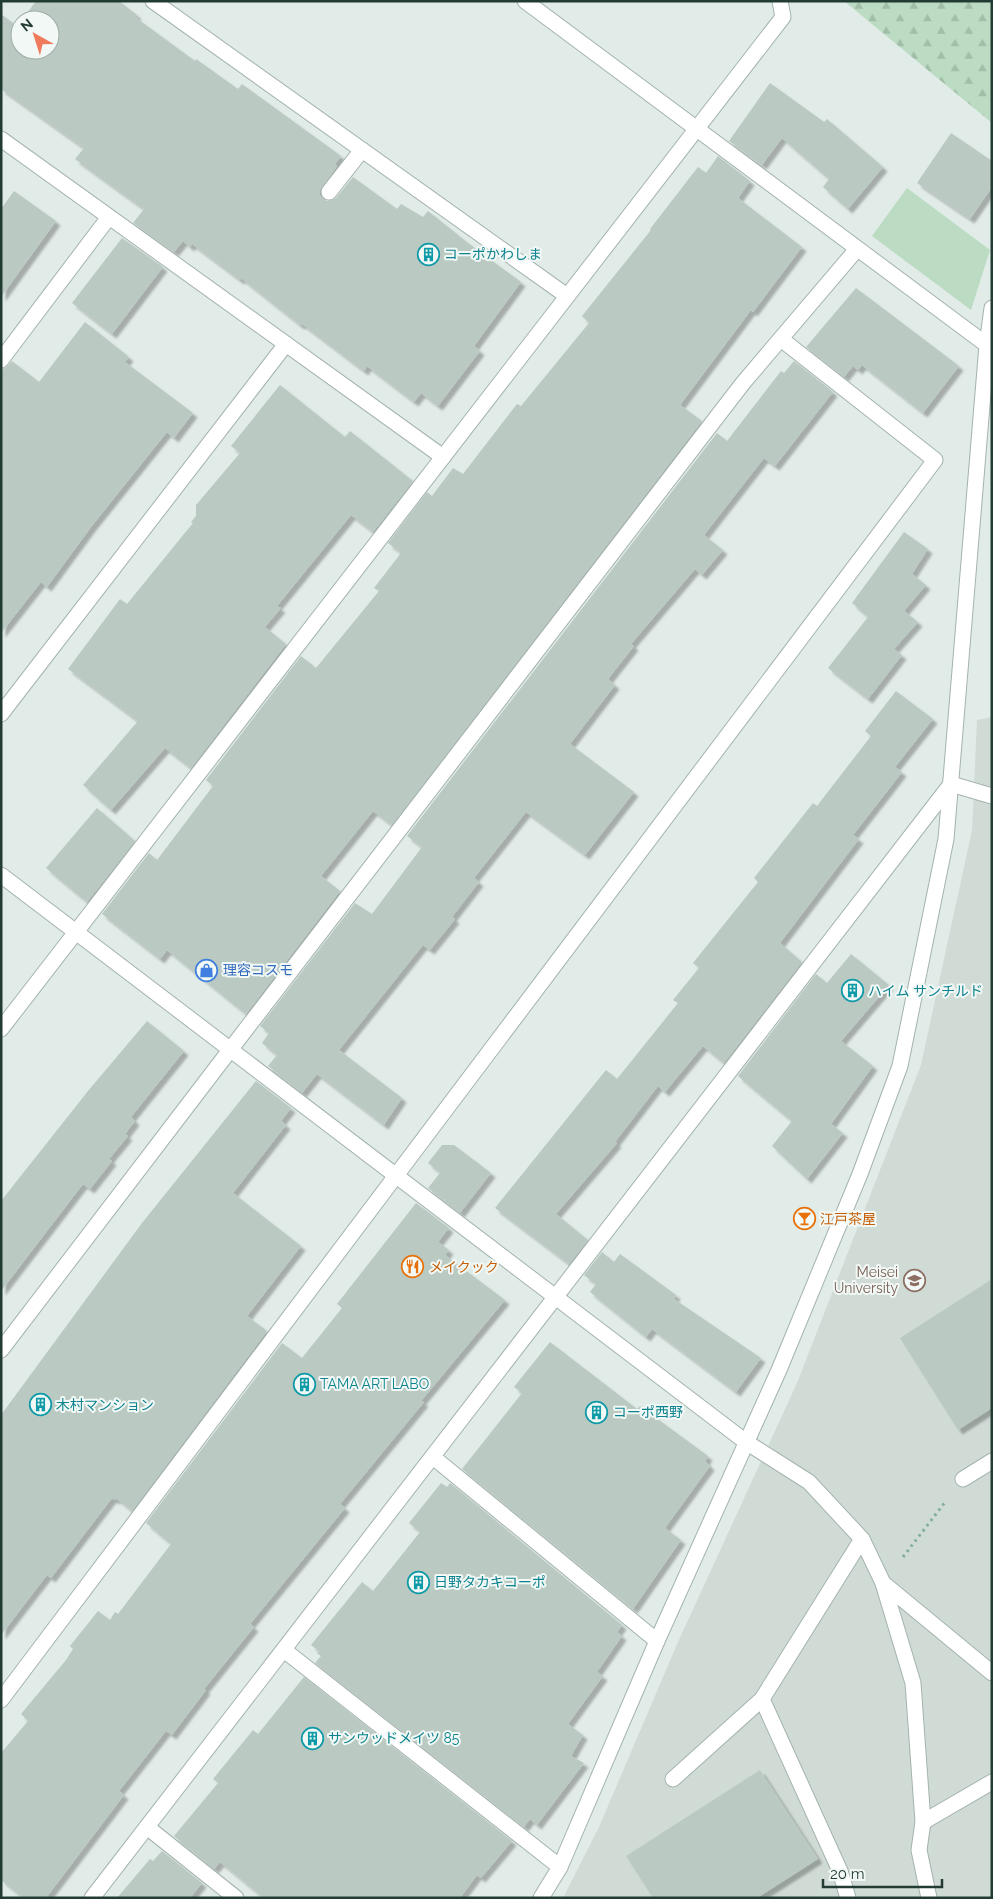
<svg xmlns="http://www.w3.org/2000/svg" width="993" height="1899" font-family="Raleway,'Noto Sans JP',sans-serif">
<defs>
<pattern id="forest-firs" width="22" height="20" patternUnits="userSpaceOnUse" patternTransform="scale(1.25)"><rect width="22" height="20" fill="#bbdcc3"/><path d="M5 1l3.5 6h-7zM16 11l3.5 6h-7z" fill="#a0bea8"/></pattern>
<filter id="shadow"><feDropShadow dx="4.5" dy="4.5" stdDeviation="1" flood-color="#0004"/></filter>
</defs>
<rect width="100%" height="100%" fill="#e1ebe7"/>
<path fill="#d0dbd6" d="M992,717V1898H563L599,1827L678,1642L797,1383L921,1065L972,830L977,720Z"/>
<path fill="url(#forest-firs)" d="M844,1H992V123Z"/>
<path fill="#bbdcc3" d="M907,188L990,250L971,310L872,236Z"/>
<g fill="#bac9c2" filter="url(#shadow)">
<path d="M36,1H119L137,15L135,17L195,61L196,59L238,89L242,84L341,156L335,164L337,166L320,190V195L324,200L328,201L336,198L353,177L397,209L401,204L423,217L428,211L468,243L521,282L474,346L480,351L438,406L421,393L414,402L367,366L364,371L302,324L300,325L241,278L240,280L192,244L190,247L183,241L174,252L133,223L144,209L75,159L84,148L1,89V14L17,26L20,23V50H50V20H22Z"/>
<path d="M770,83L824,122L827,119L883,167L848,209L823,187L829,179L782,138L762,165L729,141Z"/>
<path d="M951,133L992,161V187L970,219L917,183Z"/>
<path d="M718,156L750,181L738,198L802,247L753,312L751,310L680,405L702,421L392,825L373,811L321,876L340,891L246,1014L167,950L160,959L102,914L149,853L157,860L213,786L206,780L301,656L316,668L379,591L374,588L401,553L388,543L427,492L432,496L453,468L463,474L517,404L521,406L589,323L582,316L651,230L650,229L698,167L706,173Z"/>
<path d="M14,191L56,221L1,297V209Z"/>
<path d="M122,238L163,267L112,334L72,303Z"/>
<path d="M856,288L959,366L923,413L862,365L858,370L853,366L844,377L806,347Z"/>
<path d="M85,322L129,357L125,362L193,413L174,438L167,432L91,527L47,587L41,582L1,633V369L5,368L12,361L39,382Z"/>
<path d="M794,361L833,392L775,466L764,458L704,535L723,550L702,575L695,569L631,644L634,646L608,679L615,685L570,744L634,792L585,855L526,812L474,878L479,882L452,917L455,919L430,950L423,945L339,1050L402,1098L384,1125L317,1074L302,1093L268,1066L277,1055L262,1043L269,1033L260,1026L355,903L372,914L422,847L407,836L717,433L727,441L781,371L784,373Z"/>
<path d="M280,385L345,437L350,431L413,481L373,532L351,515L277,606L281,608L265,627L286,644L191,768L165,748L111,810L83,785L138,721L68,669L120,599L127,604L193,523L191,522L196,516V505L240,453L231,446Z"/>
<path d="M904,532L928,549L912,574L926,585L904,611L918,622L894,649L902,655L868,699L828,668L868,617L852,603Z"/>
<path d="M896,691L933,719L895,767L902,772L853,835L859,839L780,943L802,962L724,1063L703,1046L665,1092L658,1086L615,1142L617,1143L556,1214L588,1240L569,1264L495,1208L606,1070L617,1079L678,1003L673,1000L699,968L693,963L758,882L754,878L813,803L817,806L871,736L865,731Z"/>
<path d="M97,808L135,841L87,902L46,868Z"/>
<path d="M851,954L889,985L841,1041L873,1066L831,1124L843,1133L807,1179L772,1146L792,1121L738,1076L816,974L827,983Z"/>
<path d="M147,1021L184,1051L131,1117L135,1121L125,1134L128,1136L109,1159L112,1161L90,1189L83,1184L1,1291V1201L88,1091Z"/>
<path d="M256,1081L291,1108L281,1121L286,1125L233,1193L301,1246L247,1316L267,1331L132,1511L116,1498L115,1500L112,1498L51,1578L47,1575L1,1635V1415L142,1223Z"/>
<path d="M442,1145H454L491,1173L460,1213L428,1188L440,1173L428,1163Z"/>
<path d="M416,1203L449,1228L438,1242L449,1250L445,1255L505,1300L421,1401L424,1402L340,1504L345,1508L250,1624L254,1627L204,1689L206,1690L172,1735L166,1731L119,1791L124,1795L46,1898H24L1,1880V1753L28,1721L21,1714L66,1660L73,1649L70,1646L98,1611L110,1620L115,1612L118,1614L171,1544L146,1523L282,1343L302,1358L342,1308L337,1304Z"/>
<path d="M602,1252L614,1262L620,1254L676,1295L674,1299L761,1358L736,1392L652,1329L646,1337L590,1292L596,1284L584,1275Z"/>
<path d="M992,1279V1408L958,1430L900,1338Z"/>
<path d="M550,1342L637,1409L640,1406L708,1456L705,1461L710,1466L665,1528L681,1540L633,1609L462,1469L522,1393L514,1387Z"/>
<path d="M441,1483L447,1487L450,1483L622,1625L617,1632L622,1636L597,1672L603,1676L568,1724L583,1735L571,1756L584,1763L537,1825L530,1819L524,1827L315,1663L321,1656L317,1653L319,1651L311,1645L362,1582L373,1591L420,1532L409,1523Z"/>
<path d="M304,1677L512,1841L481,1878L477,1875L460,1898H264L220,1862L214,1869L174,1836L218,1783L213,1779L253,1730L258,1734Z"/>
<path d="M760,1770L818,1859L757,1898H653L626,1856Z"/>
<path d="M162,1851L202,1883L190,1898H117L150,1859L153,1861Z"/>
</g>
<g fill="none" stroke-linecap="round" stroke-linejoin="round">
<defs>
<g id="service">
<path d="M329,192L362,150"/>
<path d="M987,345L992,308"/>
<path d="M951,784L992,796"/>
<path d="M746,1442L809,1482L862,1539L883,1583L992,1673"/>
<path d="M963,1479L992,1461"/>
<path d="M883,1583L913,1683L923,1822L919,1850L929,1898"/>
<path d="M762,1699L840,1871L848,1898"/>
<path d="M673,1779L762,1699L862,1539"/>
<path d="M923,1822L992,1782"/>
</g>
<g id="minor">
<path d="M153,1L567,296"/>
<path d="M525,1L987,345L946,839L900,1066L860,1174L779,1370L657,1641L560,1867L541,1898"/>
<path d="M1,139L443,457"/>
<path d="M1,360L109,217"/>
<path d="M1,714L286,344"/>
<path d="M1,875L746,1442"/>
<path d="M1,1029L783,17L780,1"/>
<path d="M1,1350L230,1050L743,383L857,249"/>
<path d="M433,1457L657,1641"/>
<path d="M284,1650L560,1867"/>
<path d="M1,1700L935,460L781,339"/>
<path d="M147,1827L236,1898"/>
<path d="M92,1898L951,784"/>
</g>
</defs>
<use href="#service" stroke="#a4b3ae" stroke-width="17"/>
<use href="#minor" stroke="#a4b3ae" stroke-width="17"/>
<path stroke="#82ae9f" stroke-width="3" stroke-dasharray="2.5 4" stroke-linecap="butt" d="M903,1557L946,1501"/>
<use href="#service" stroke="#fff" stroke-width="15"/>
<use href="#minor" stroke="#fff" stroke-width="15"/>
</g>
<defs>
<symbol id="building-ring" viewBox="-11 -11 22 22"><circle r="9.5" fill="#f2f8f5" stroke="#0f9aa8" stroke-width="1.5"/><path d="M-4-6H4V6H1V3H-1V6H-4ZM-2.5-4.3h1.7v1.8h-1.7ZM.8-4.3h1.7v1.8H.8ZM-2.5-1h1.7V.8h-1.7ZM.8-1h1.7V.8H.8Z" fill="#0f9aa8"/></symbol>
<symbol id="shop-ring" viewBox="-11 -11 22 22"><circle r="9.5" fill="#f2f8f5" stroke="#3f7fe0" stroke-width="1.5"/><path d="M-5-2.5h2.3a2.7 3.5 0 0 1 5.4 0H5L5.5 6h-11ZM-1.5-2.5h3a1.5 2.3 0 0 0-3 0Z" fill="#3f7fe0"/></symbol>
<symbol id="bar-ring" viewBox="-11 -11 22 22"><circle r="9.5" fill="#f2f8f5" stroke="#e8710a" stroke-width="1.5"/><path d="M-6-5H6L.8 .8V4.5H3.5V6h-7V4.5H-.8V.8Z" fill="#e8710a"/></symbol>
<symbol id="restaurant-ring" viewBox="-11 -11 22 22"><circle r="9.5" fill="#f2f8f5" stroke="#e8710a" stroke-width="1.5"/><path d="M-5-6h1v4h1v-4h1v4h1v-4h1v5L-1.5 .5V6h-2V.5L-5-1ZM5-6V6H3V1.5H1.5Q1.5-4 5-6Z" fill="#e8710a"/></symbol>
<symbol id="university-ring" viewBox="-11 -11 22 22"><circle r="9.5" fill="#f2f8f5" stroke="#8d6e63" stroke-width="1.5"/><path d="M0-5L7-2L0 1L-7-2ZM-4 1L0 2.5L4 1V4Q0 6-4 4Z" fill="#8d6e63"/></symbol>
</defs>
<g fill-rule="evenodd">
<use href="#building-ring" x="416" y="242" width="25" height="25"/>
<use href="#shop-ring" x="194" y="958" width="25" height="25"/>
<use href="#building-ring" x="840" y="978" width="25" height="25"/>
<use href="#bar-ring" x="792" y="1206" width="25" height="25"/>
<use href="#restaurant-ring" x="400" y="1254" width="25" height="25"/>
<use href="#university-ring" x="902" y="1268" width="25" height="25"/>
<use href="#building-ring" x="292" y="1372" width="25" height="25"/>
<use href="#building-ring" x="28" y="1392" width="25" height="25"/>
<use href="#building-ring" x="584" y="1400" width="25" height="25"/>
<use href="#building-ring" x="406" y="1570" width="25" height="25"/>
<use href="#building-ring" x="300" y="1726" width="25" height="25"/>
</g>
<g text-anchor="middle" dominant-baseline="central" stroke-width="4" stroke-linejoin="round" paint-order="stroke">
<g font-size="14" fill="#0d838f" stroke="#f2f8f5" text-anchor="start">
<text x="444" y="254">コーポかわしま</text>
<text x="868" y="991">ハイム サンチルド</text>
<text x="320" y="1384">TAMA ART LABO</text>
<text x="56" y="1405">木村マンション</text>
<text x="613" y="1412">コーポ西野</text>
<text x="434" y="1582">日野タカキコーポ</text>
<text x="328" y="1738">サンウッドメイツ 85</text>
</g>
<g font-size="14" fill="#366cbe" stroke="#f2f8f5" text-anchor="start">
<text x="223" y="970">理容コスモ</text>
</g>
<g font-size="14" fill="#c56008" stroke="#f2f8f5" text-anchor="start">
<text x="820" y="1219">江戸茶屋</text>
<text x="429" y="1267">メイクック</text>
</g>
<g font-size="14" fill="#785e54" stroke="#f2f8f5" text-anchor="end">
<text x="898" y="1272">Meisei<tspan x="898" dy="16">University</tspan></text>
</g>
</g>
<rect width="993" height="1899" fill="none" stroke="#223c34" stroke-width="5"/>
<g transform="translate(35 35) rotate(321)"><circle r="24" fill="#f2f8f5" stroke="#9fada8"/>
<path d="M0-4L9 19L0 12L-9 19Z" fill="#ef7b5c"/>
<text y="-8" font-size="14" font-weight="bold" text-anchor="middle" fill="#223c34">N</text>
</g>
<path d="M823 1879v8h119v-8" fill="none" stroke="#223c34" stroke-width="2.5"/>
<text x="830" y="1879" font-size="15" fill="#223c34" stroke="#f2f8f5" stroke-width="4" paint-order="stroke">20 m</text>
</svg>
